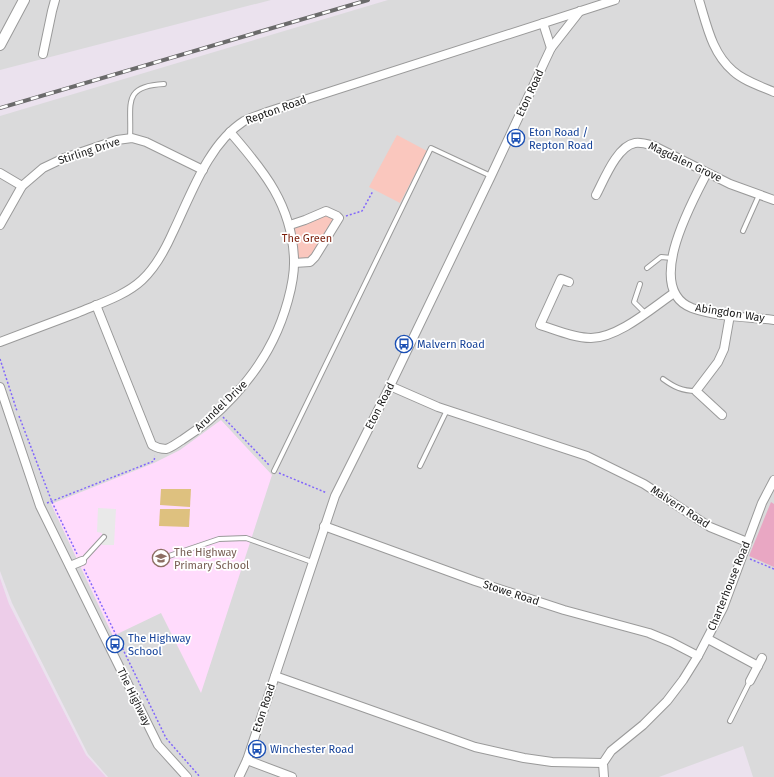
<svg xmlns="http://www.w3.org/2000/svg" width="774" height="777" font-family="'Fira Sans',sans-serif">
<rect width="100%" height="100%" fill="#ebe2ee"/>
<g fill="#dadadb">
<path d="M0,0H271L0,70Z"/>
<path d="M388,0H774V777H753L743,746L659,777H108L88,754L12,603L0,571V116Z"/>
</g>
<path fill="#ffdbfc" d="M221,420L272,475L201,693L161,613L113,636L51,504L154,463L180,450Z"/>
<path fill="#edcde9" d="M0,578L9,604L86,755L106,777H0Z"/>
<path fill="#e9a7c3" d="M771,502L774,504V567L749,556Z"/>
<g fill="#fac7be">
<path d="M397,135L427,151L400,203L369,187Z"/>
<path d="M325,215L333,218L334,220L311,259H296L293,229L297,226Z"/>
</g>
<g fill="#dec17f">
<path d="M161,489H191L190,507L160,505Z"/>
<path d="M160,509H190L189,527L159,526Z"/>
</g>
<path fill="#e9e9e9" d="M98,508L116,509L114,545H102V533L97,532Z"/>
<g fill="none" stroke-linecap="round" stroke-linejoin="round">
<defs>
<g id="service">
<path d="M130,138C132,105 121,86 164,84"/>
<path d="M743,231L759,195"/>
<path d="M647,268L661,257L672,258"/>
<path d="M640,284L634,302L645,313"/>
<path d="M663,379C674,387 682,391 696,391"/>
<path d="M420,466L447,410"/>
<path d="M274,471L431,148L491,176"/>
<path d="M166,557L219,539L246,538L312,562"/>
<path d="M82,561L104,537"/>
<path d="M730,721L750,681"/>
</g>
<g id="minor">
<path d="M699,0C707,26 712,53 733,71C744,81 760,86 774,92"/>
<path d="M543,23L551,48"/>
<path d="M43,54L52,11L55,0"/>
<path d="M0,173L22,186"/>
<path d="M707,173C692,202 643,289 692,308C717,317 747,317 774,320"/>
<path d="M596,195C604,180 617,146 635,143C642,142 647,144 654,146L730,184L774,200"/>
<path d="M0,225L22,186L43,168L64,158L117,140L132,138L146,142L203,170"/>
<path d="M290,225L305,220L326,211L337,216L339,218L315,257L310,262L294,263"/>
<path d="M569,282L561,279L540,325C556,330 574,338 591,338C618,338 652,308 674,293"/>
<path d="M96,305L152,445C157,448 161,449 166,449C171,448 177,443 182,440C218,417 254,379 273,340C284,318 295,283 294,259C292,205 264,171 230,132"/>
<path d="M0,342C26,332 51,323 77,313C98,304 125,296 142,280C156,267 165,250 173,232C191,195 208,144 244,121C251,117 260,115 267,112L615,0"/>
<path d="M390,386L438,407L587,456L644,484L710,527L747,542"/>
<path d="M0,387L40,506L158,745L187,777"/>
<path d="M722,415L696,391L718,362L724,349L730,315"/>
<path d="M324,526L475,581L564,610L649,633L671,642L698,656"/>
<path d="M70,566L82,561"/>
<path d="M708,639L758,666"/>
<path d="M275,676L475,747L524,758L552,762L603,763"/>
<path d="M750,681L762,658"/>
<path d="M247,760L292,777"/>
<path d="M239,777L247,760L335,496L390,386L491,176L551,48L580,11"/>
<path d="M604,777L603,763L611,751L643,725L667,701L683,680L698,656L723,608L762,503L774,480"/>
</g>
<path id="tertiary" d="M0,45L24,0"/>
</defs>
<use href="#service" stroke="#9a9a9a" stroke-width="6"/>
<use href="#minor" stroke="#9a9a9a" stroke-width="10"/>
<use href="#tertiary" stroke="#9a9a9a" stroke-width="12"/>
<g stroke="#8267fb" stroke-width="1.5" stroke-dasharray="2 2" stroke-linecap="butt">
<path d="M346,216L362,211L373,191"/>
<path d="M0,359L17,411"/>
<path d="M19,416L52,502L77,554"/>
<path d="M223,417L270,466"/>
<path d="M279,473L327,493"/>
<path d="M47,503L154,461L155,456"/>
<path d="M750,559L774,569"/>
<path d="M84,569L166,738L200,777"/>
</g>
<use href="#service" stroke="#fff" stroke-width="4"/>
<use href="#minor" stroke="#fff" stroke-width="8"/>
<use href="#tertiary" stroke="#fff" stroke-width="10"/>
<defs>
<path id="rail" d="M0,108L368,0"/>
</defs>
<use href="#rail" stroke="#6b6b6b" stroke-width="4"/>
<use href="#rail" stroke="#fff" stroke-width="2.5" stroke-dasharray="8" stroke-linecap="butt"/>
</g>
<defs>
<symbol id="bus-ring" viewBox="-11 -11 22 22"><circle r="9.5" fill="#fff" stroke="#1a4fb4" stroke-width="1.5"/><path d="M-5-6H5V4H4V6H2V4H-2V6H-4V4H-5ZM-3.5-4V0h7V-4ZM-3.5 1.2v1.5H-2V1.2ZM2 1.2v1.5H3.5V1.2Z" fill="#1a4fb4"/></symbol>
<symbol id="school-ring" viewBox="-11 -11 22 22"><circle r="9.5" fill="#fff" stroke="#8d6e63" stroke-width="1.5"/><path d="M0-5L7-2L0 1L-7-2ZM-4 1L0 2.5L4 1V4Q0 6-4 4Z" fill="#8d6e63"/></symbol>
</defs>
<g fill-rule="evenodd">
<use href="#bus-ring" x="506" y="128" width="20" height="20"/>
<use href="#bus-ring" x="394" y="334" width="20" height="20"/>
<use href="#school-ring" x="151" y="548" width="20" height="20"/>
<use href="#bus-ring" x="105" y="634" width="20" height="20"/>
<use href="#bus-ring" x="247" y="739" width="20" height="20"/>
</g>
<g text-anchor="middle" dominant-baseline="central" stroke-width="3.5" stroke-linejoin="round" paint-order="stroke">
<g font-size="11" fill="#1d1d1d" stroke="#fff">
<text transform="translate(530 93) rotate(-65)">Eton Road</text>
<text transform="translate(276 110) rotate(-20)">Repton Road</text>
<text transform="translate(89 151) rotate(-18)">Stirling Drive</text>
<text transform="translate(685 162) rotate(25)">Magdalen Grove</text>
<text transform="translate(730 313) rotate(9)">Abingdon Way</text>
<text transform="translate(221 406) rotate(-44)">Arundel Drive</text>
<text transform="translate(380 406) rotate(-63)">Eton Road</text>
<text transform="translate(680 507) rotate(33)">Malvern Road</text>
<text transform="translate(729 586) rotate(-68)">Charterhouse Road</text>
<text transform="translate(511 593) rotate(18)">Stowe Road</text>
<text transform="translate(134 697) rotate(64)">The Highway</text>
<text transform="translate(264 708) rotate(-72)">Eton Road</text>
</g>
<g font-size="11" fill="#164399" stroke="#fff" text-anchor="start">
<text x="529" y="132">Eton Road /<tspan x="529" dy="13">Repton Road</tspan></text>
<text x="417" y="344">Malvern Road</text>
<text x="128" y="638">The Highway<tspan x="128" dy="13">School</tspan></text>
<text x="270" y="749">Winchester Road</text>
</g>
<g font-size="11" fill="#7b1d0a" stroke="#fff">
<text x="307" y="238">The Green</text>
</g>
<g font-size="11" fill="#785e54" stroke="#fff" text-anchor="start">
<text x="174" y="552">The Highway<tspan x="174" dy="13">Primary School</tspan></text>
</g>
</g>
</svg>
